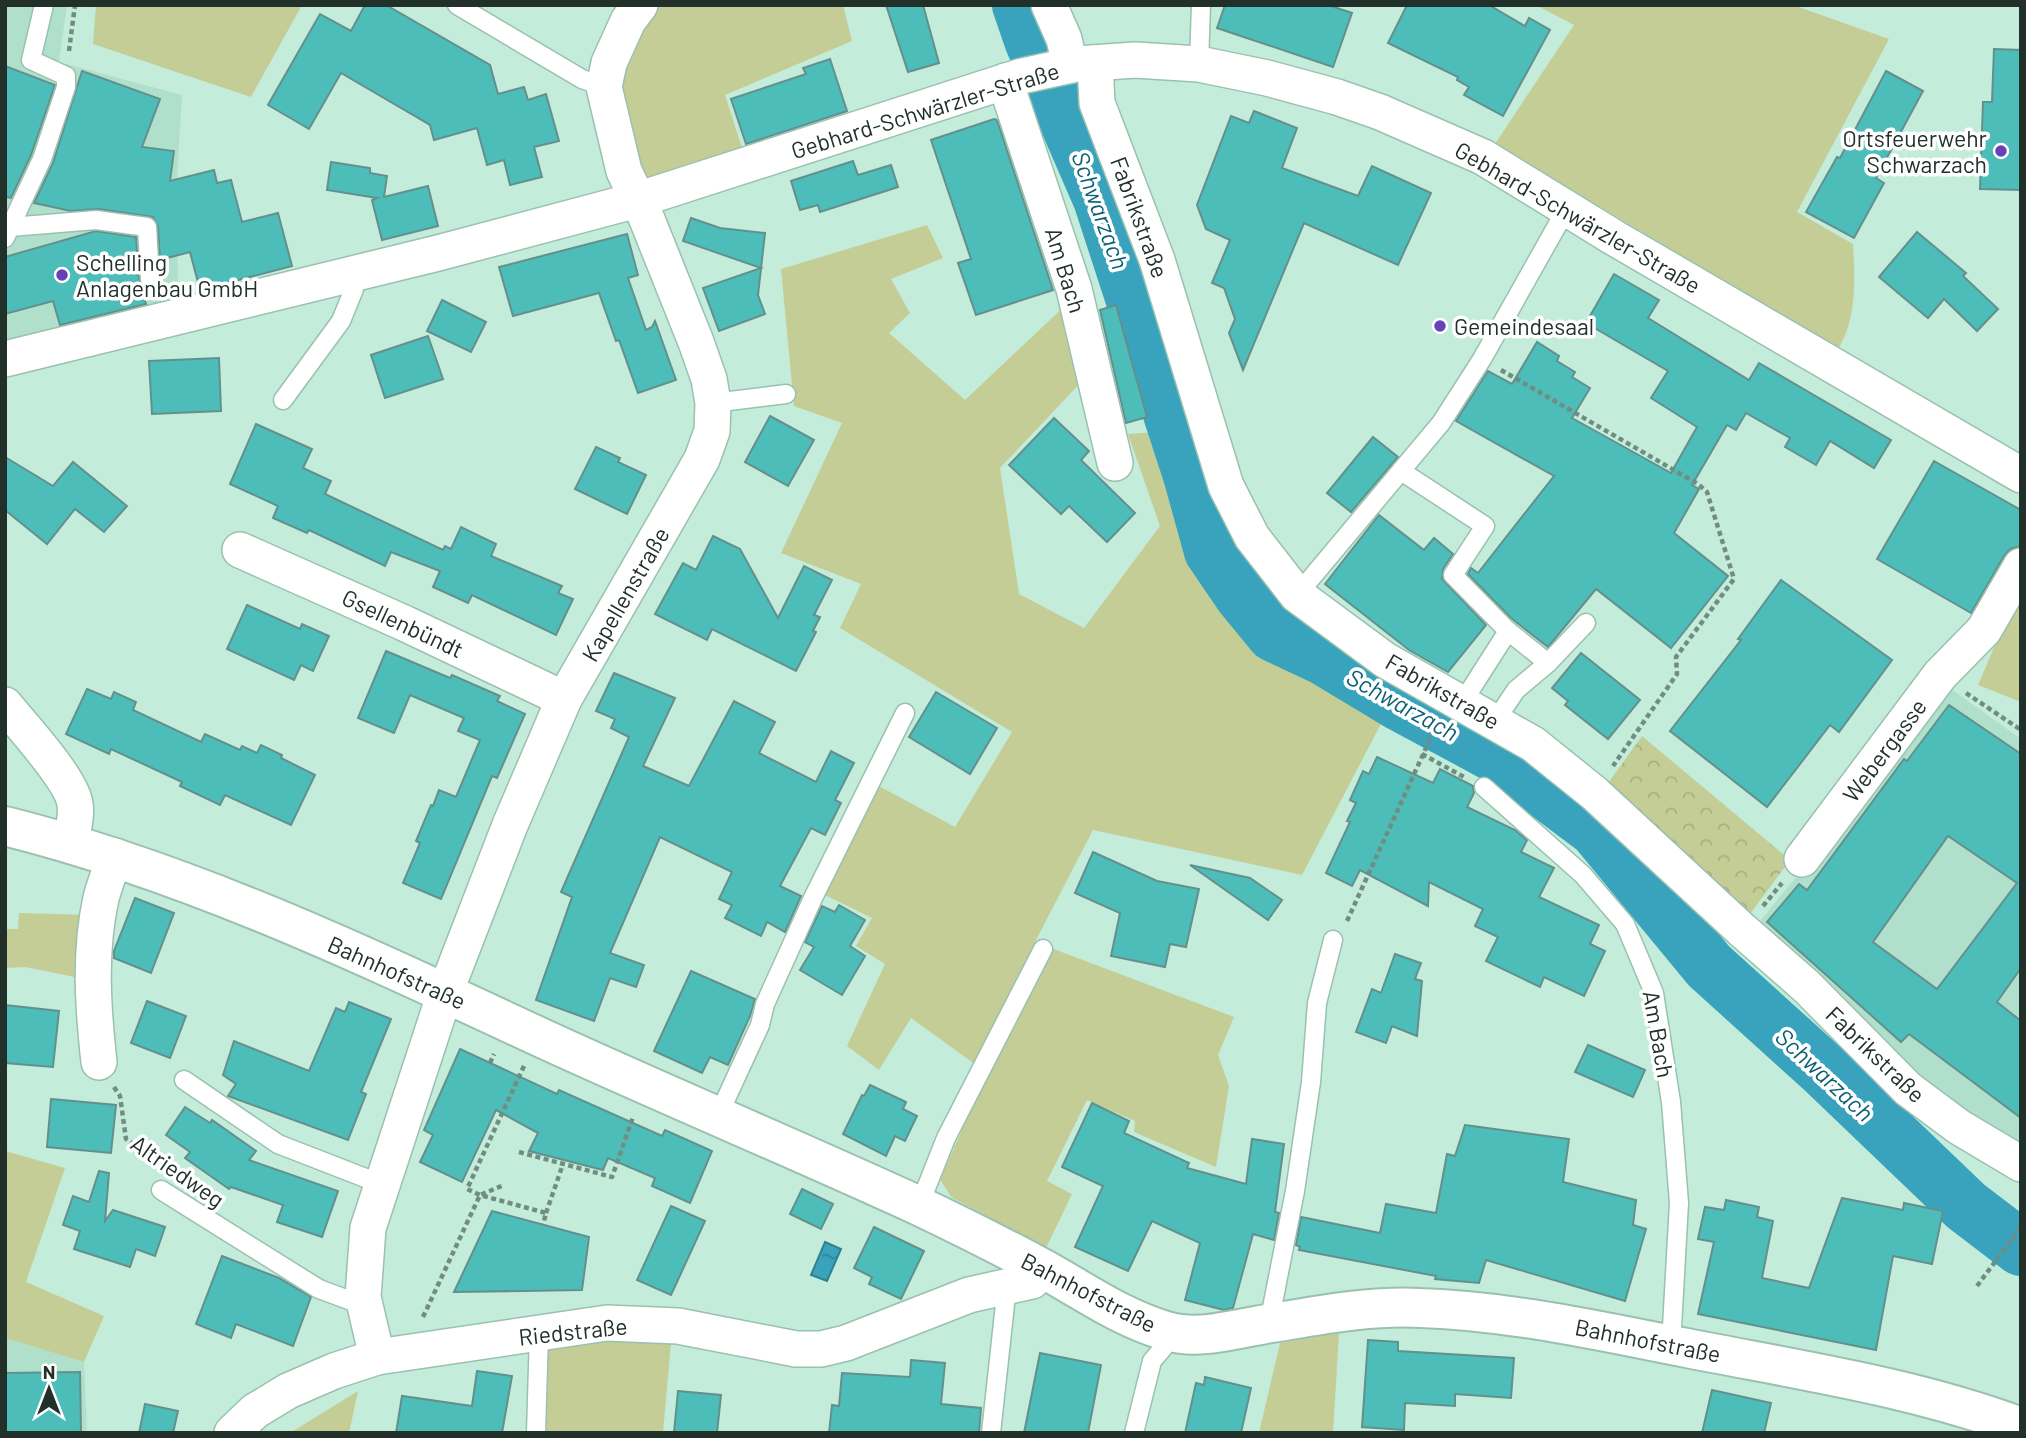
<svg xmlns="http://www.w3.org/2000/svg" width="2026" height="1438" font-family="Barlow,sans-serif">
<defs>
<pattern id="park-crowns" width="20" height="18" patternUnits="userSpaceOnUse" patternTransform="scale(1.75)"><rect width="20" height="18" fill="#c4cd95"/><path d="M2 6a3 3 0 1 1 6 0M12 15a3 3 0 1 1 6 0" fill="none" stroke="#a8b081"/></pattern>
<pattern id="water-ripples" width="26" height="14" patternUnits="userSpaceOnUse" patternTransform="scale(1.75)"><rect width="26" height="14" fill="#39a2bc"/><path d="M2 4q2-2 4 0t4 0M15 11q2-2 4 0t4 0" fill="none" stroke="#308599"/></pattern>
</defs>
<rect width="100%" height="100%" fill="#c4ecda"/>
<g fill="#b0e0cc">
<path d="M5,5H67L59,62L182,95L176,196L179,317L5,359Z"/>
<path d="M1951,689L2021,739V1151L1909,1073L1755,927Z"/>
<path d="M5,1338L84,1362L87,1433H5Z"/>
</g>
<g fill="#c4cd95">
<path d="M96,5H302L251,97L93,44Z"/>
<path d="M658,5H843L852,41L725,95L743,151L648,179L642,172L620,102L625,64L633,42Z"/>
<path d="M1536,5H1793L1889,39L1797,212L1853,244C1855,279 1857,319 1838,349L1495,144L1574,25Z"/>
<path d="M927,225L943,258L891,279L910,313L889,333L965,400L1070,301L1086,377L1000,468L1019,594L1084,628L1160,526L1128,434L1157,432L1184,541L1193,563L1257,645L1383,720L1302,875L1093,830L1035,942L1234,1017L1218,1055L1229,1086L1216,1167L1134,1132L1135,1121L1087,1100L1047,1181L1072,1194L1046,1248L951,1197L940,1179L988,1072L972,1062L911,1018L879,1070L847,1046L885,964L856,946L872,918L823,894L877,785L955,827L1012,732L840,628L861,584L781,553L842,423L794,406L781,269Z"/>
<path d="M2021,599V702L1978,685L1995,645Z"/>
<path d="M19,913L89,915L75,977L25,967L5,968V929H18Z"/>
<path d="M5,1151L65,1168L26,1282L104,1316L84,1362L5,1338Z"/>
<path d="M1339,1333L1333,1433H1259L1280,1343Z"/>
<path d="M618,1337L671,1343L663,1433H538L549,1350Z"/>
<path d="M358,1391L349,1433H290Z"/>
</g>
<path fill="url(#park-crowns)" d="M1642,736L1790,860L1747,918L1603,790Z"/>
<path fill="url(#water-ripples)" stroke="#328090" stroke-width="2" d="M825,1242L841,1249L827,1281L811,1275Z"/>
<g fill="none" stroke-linecap="round" stroke-linejoin="round">
<path stroke="#39a2bc" stroke-width="56" d="M1020,5L1032,40L1101,199L1191,475L1212,551L1242,595L1274,634L1325,658L1398,702L1500,757L1596,829L1709,966L1824,1070L1966,1206L2021,1248"/>
</g>
<g fill="#4dbdb9" stroke="#63908d" stroke-width="2" fill-rule="evenodd">
<path d="M365,5H386L490,65L498,94L524,87L528,100L546,94L559,141L534,147L542,177L510,185L504,160L487,165L477,128L434,140L430,125L341,73L309,129L268,105L320,14L351,31Z"/>
<path d="M886,5H923L939,63L908,72Z"/>
<path d="M1225,5H1328L1352,13L1333,67L1217,28Z"/>
<path d="M1407,5H1489L1525,26L1529,18L1550,30L1503,116L1464,95L1469,87L1457,80L1458,77L1388,43Z"/>
<path d="M1994,49L2021,50V190L1980,189L1983,102H1992Z"/>
<path d="M830,59L847,111L746,144L731,99L806,74L803,68Z"/>
<path d="M5,66L55,85L31,155L11,198L5,197Z"/>
<path d="M82,71L160,99L142,147L174,151L170,181L214,170L217,183L231,180L242,222L278,213L292,266L200,290L190,252L160,260L158,226L153,217L98,209L71,211L34,203L53,163Z"/>
<path d="M1886,71L1923,91L1876,178L1884,183L1854,238L1806,212L1837,157L1840,158Z"/>
<path d="M1254,111L1297,128L1282,168L1358,196L1372,166L1431,193L1398,265L1304,223L1243,370L1229,333L1235,319L1224,288L1212,283L1230,240L1206,229L1197,205L1231,116L1249,123Z"/>
<path d="M994,119L997,120L1053,290L976,315L958,263L971,259L931,140Z"/>
<path d="M853,161L858,175L891,165L898,187L820,212L818,205L800,210L791,181Z"/>
<path d="M331,162L370,168V173L387,176L384,197L428,186L438,226L382,240L372,200L377,198L327,190Z"/>
<path d="M691,218L720,228L765,233L758,295L765,314L719,331L703,288L761,268L683,241Z"/>
<path d="M96,231L136,237L138,265L136,266L146,304L60,325L53,301L5,314V257Z"/>
<path d="M1917,232L1966,273L1963,276L1998,309L1977,331L1944,299L1928,318L1879,277Z"/>
<path d="M627,234L638,275L628,278L646,330L652,327L655,321L676,380L638,393L619,340L616,341L599,293L513,316L499,267Z"/>
<path d="M1614,274L1659,300L1648,318L1749,380L1759,363L1891,440L1874,468L1830,441L1816,465L1785,447L1790,438L1746,413L1736,430L1727,425L1692,485L1699,489L1674,533L1728,576L1671,648L1596,589L1548,647L1511,618L1468,574L1471,568L1478,573L1554,476L1456,421L1488,371L1512,384L1537,342L1559,356L1557,361L1575,372L1572,377L1590,388L1572,418L1671,473L1697,427L1651,398L1668,371L1586,323Z"/>
<path d="M442,300L486,322L471,352L427,331Z"/>
<path d="M1116,305L1147,417L1126,423L1100,310Z"/>
<path d="M428,336L443,379L385,398L371,355Z"/>
<path d="M219,358L221,411L152,414L149,361Z"/>
<path d="M770,416L814,440L788,486L745,462Z"/>
<path d="M1054,418L1089,451L1081,460L1135,513L1107,542L1069,506L1061,514L1009,465Z"/>
<path d="M256,424L312,449L303,468L331,481L325,494L443,550L445,546L451,549L461,527L496,544L491,556L562,586L558,593L573,599L556,635L472,595L468,603L433,587L440,571L391,552L385,566L309,530L307,533L273,518L278,506L230,484Z"/>
<path d="M1373,437L1398,457L1351,512L1327,493Z"/>
<path d="M596,447L620,458L618,462L646,475L627,514L575,489Z"/>
<path d="M5,457L53,486L73,462L127,506L104,532L75,509L47,544L5,510Z"/>
<path d="M1934,461L2021,510V546L2010,549L2004,556L1971,613L1877,559Z"/>
<path d="M1379,515L1424,550L1434,538L1453,554L1443,569L1442,579L1486,625L1448,672L1409,650L1325,584Z"/>
<path d="M713,536L740,549L778,618L804,566L832,580L814,615L820,617L813,631L816,632L796,671L712,629L707,640L655,614L683,563L696,570Z"/>
<path d="M1781,580L1892,660L1839,732L1830,725L1767,807L1670,731L1741,640L1738,639Z"/>
<path d="M247,605L300,629L302,624L329,636L313,671L301,665L294,680L227,649Z"/>
<path d="M386,651L450,678L452,675L500,696L497,701L525,714L497,778L492,776L441,899L403,883L420,843L416,841L431,805L433,806L439,790L456,797L480,740L458,731L464,718L410,695L394,733L358,718Z"/>
<path d="M1581,653L1640,700L1608,739L1565,705L1568,701L1552,688Z"/>
<path d="M614,673L675,698L643,766L689,786L734,701L775,722L759,753L816,782L831,751L854,763L835,800L841,803L825,835L811,828L780,886L801,896L785,932L767,922L761,936L725,918L732,905L719,899L732,872L660,837L610,953L644,965L636,987L610,978L594,1021L536,1000L572,897L561,892L629,737L611,728L615,719L596,711Z"/>
<path d="M87,689L111,699L114,692L136,702L133,710L201,742L205,734L240,750L242,746L257,753L261,745L282,755L281,758L315,775L291,825L225,795L220,805L180,786L182,782L111,749L109,754L66,734Z"/>
<path d="M936,692L997,728L970,774L909,737Z"/>
<path d="M1949,705L2021,754V968L1997,1002L2021,1021V1118L1909,1034L1901,1042L1767,922L1799,884L1807,890L1904,759L1907,761ZM1948,836L2017,883L1937,989L1873,942Z"/>
<path d="M1377,757L1433,783L1440,769L1473,786L1474,793L1467,807L1515,830L1527,840L1521,852L1554,868L1539,897L1599,925L1590,944L1605,951L1584,996L1544,977L1540,987L1486,961L1498,937L1475,926L1483,909L1429,882L1428,906L1360,870L1352,886L1326,873L1350,822L1347,821L1356,803L1350,800L1363,771L1369,774Z"/>
<path d="M1093,852L1157,881L1199,889L1186,947L1170,944L1165,967L1111,956L1120,913L1075,893Z"/>
<path d="M1190,865L1250,878L1282,900L1268,920Z"/>
<path d="M135,898L174,913L151,973L114,958V951Z"/>
<path d="M839,905L865,920L850,946L865,956L842,995L800,970L814,947L805,942L822,906L835,912Z"/>
<path d="M1395,954L1421,963L1415,979L1422,981L1417,1036L1392,1026L1386,1043L1356,1032L1372,989L1381,993Z"/>
<path d="M691,971L755,999L750,1016L728,1065L710,1057L702,1073L654,1051Z"/>
<path d="M147,1001L186,1016L170,1058L131,1043Z"/>
<path d="M349,1002L391,1019L361,1092L366,1094L348,1140L228,1096L236,1084L223,1075L234,1041L309,1071L336,1008L345,1012Z"/>
<path d="M5,1005L59,1011L53,1067L5,1063Z"/>
<path d="M1588,1045L1645,1070L1633,1097L1575,1072Z"/>
<path d="M460,1049L557,1094L559,1090L662,1136L665,1130L712,1151L690,1203L652,1186L655,1178L608,1158L603,1170L529,1151L538,1133L496,1110L462,1182L420,1162L433,1135L424,1130Z"/>
<path d="M870,1085L906,1102L903,1109L917,1116L905,1141L895,1136L886,1156L843,1134L862,1095L864,1096Z"/>
<path d="M51,1099L116,1105L111,1153L47,1147Z"/>
<path d="M1092,1103L1129,1121L1124,1133L1189,1163L1187,1168L1246,1184L1252,1139L1284,1144L1275,1212L1279,1213L1274,1240L1253,1234L1233,1308L1224,1310L1185,1300L1200,1243L1152,1221L1128,1271L1075,1247L1103,1186L1062,1167Z"/>
<path d="M185,1107L210,1123L212,1120L256,1151L249,1160L338,1191L322,1237L277,1222L283,1205L231,1187L229,1189L185,1158L190,1152L166,1135Z"/>
<path d="M1465,1125L1569,1139L1563,1182L1636,1200L1633,1225L1646,1229L1625,1301L1486,1260L1479,1283L1435,1279L1436,1276L1299,1250L1300,1247L1296,1245L1301,1217L1380,1233L1386,1204L1436,1213L1447,1154L1455,1156Z"/>
<path d="M99,1171L109,1173L105,1221L113,1210L165,1227L155,1256L136,1249L130,1267L74,1249L80,1231L63,1225L73,1196L89,1202Z"/>
<path d="M802,1189L833,1204L821,1229L790,1214Z"/>
<path d="M1842,1198L1903,1210L1904,1203L1943,1211L1932,1264L1893,1256L1876,1350L1698,1314L1714,1242L1698,1239L1705,1207L1724,1210L1726,1200L1759,1207L1757,1217L1773,1221L1762,1278L1809,1288Z"/>
<path d="M671,1206L705,1221L671,1295L637,1280Z"/>
<path d="M492,1211L589,1237L582,1290L454,1292Z"/>
<path d="M874,1227L924,1251L901,1299L869,1284L872,1277L854,1268Z"/>
<path d="M222,1256L279,1278L311,1297L293,1346L236,1324L231,1338L196,1324Z"/>
<path d="M1368,1340L1398,1342V1351L1514,1358L1511,1398L1455,1394V1406L1405,1403L1404,1430L1362,1427Z"/>
<path d="M1040,1353L1101,1365L1088,1433H1024Z"/>
<path d="M911,1360L945,1363L941,1404L981,1408L979,1433H829L832,1405L839,1406L842,1373L910,1377Z"/>
<path d="M477,1371L512,1376L502,1433H396L402,1396L472,1406Z"/>
<path d="M80,1372L81,1433H5V1373Z"/>
<path d="M1205,1377L1251,1388L1241,1433H1185L1196,1383L1204,1385Z"/>
<path d="M1712,1390L1771,1403L1764,1433H1702Z"/>
<path d="M678,1391L721,1395L717,1433H674Z"/>
<path d="M145,1404L178,1411L173,1433H139Z"/>
</g>
<g fill="none" stroke-linecap="round" stroke-linejoin="round">
<defs>
<g id="service">
<path d="M457,5L582,79L604,87"/>
<path d="M1199,64L1201,5"/>
<path d="M10,227L96,220L147,227L150,279"/>
<path d="M5,238L42,159L66,87V76L31,60L44,5"/>
<path d="M283,400L341,321L354,289L352,274"/>
<path d="M713,403L786,394"/>
<path d="M1401,471L1485,526L1453,575L1508,631"/>
<path d="M1297,595L1441,423L1482,359L1567,208"/>
<path d="M1462,703L1508,631L1548,663L1586,623"/>
<path d="M1495,721L1516,690L1548,663"/>
<path d="M1484,787L1583,875L1625,924L1654,993L1671,1102L1679,1203L1671,1345"/>
<path d="M184,1080L278,1144L381,1184"/>
<path d="M718,1116L760,1025L765,1004L813,898L905,713"/>
<path d="M161,1190L319,1289L365,1306"/>
<path d="M919,1206L946,1138L1043,949"/>
<path d="M1269,1323L1295,1191L1311,1082L1317,1003L1333,940"/>
<path d="M536,1433L539,1333"/>
<path d="M991,1433L1007,1286"/>
<path d="M1134,1433L1152,1361L1163,1348L1165,1330"/>
</g>
<g id="minor">
<path d="M1049,5L1064,39L1070,65"/>
<path d="M1095,63L1097,103L1157,260L1226,486L1252,537L1297,595L1385,660L1533,744L1594,793L1742,930L1807,987L1908,1089L1959,1127L2021,1164"/>
<path d="M1005,81L1074,289L1115,463"/>
<path d="M5,359L438,253L637,200L1022,76L1077,64L1135,60L1199,64L1267,78L1337,97L1380,112L1483,157L1613,237L2021,475"/>
<path d="M240,550L404,623L564,699"/>
<path d="M5,705C22,726 72,780 75,804C77,817 73,830 70,842"/>
<path d="M1802,859L1940,675L1984,630L2021,566"/>
<path d="M99,1062C93,1008 89,953 101,898C105,884 110,870 115,856"/>
<path d="M377,1357L363,1297L368,1228L445,993L510,825L564,699L702,459L712,431L713,403L709,379L696,342L646,217L624,171L604,87L609,63L628,21L640,5"/>
<path d="M232,1433L255,1411L288,1391L334,1371L377,1357L607,1323L678,1326L796,1349H821L846,1343L969,1295L1032,1281L1042,1268"/>
</g>
<path id="tertiary" d="M5,826C193,873 369,958 544,1039C668,1096 793,1148 917,1205C959,1225 1001,1246 1042,1268C1082,1290 1121,1318 1166,1331C1201,1341 1238,1328 1272,1323C1321,1315 1372,1305 1421,1308C1511,1311 1599,1331 1687,1348C1798,1370 1914,1387 2021,1427"/>
</defs>
<use href="#service" stroke="#9ac1af" stroke-width="21"/>
<use href="#minor" stroke="#9ac1af" stroke-width="38"/>
<use href="#tertiary" stroke="#9ac1af" stroke-width="42"/>
<g stroke="#718d81" stroke-width="4.5" stroke-dasharray="5 3.5" stroke-linecap="butt">
<path d="M69,51L75,5"/>
<path d="M1501,370L1698,484L1707,492L1734,579L1676,657L1677,674L1613,766"/>
<path d="M1966,693L2021,730"/>
<path d="M1422,754L1464,777"/>
<path d="M1763,906L1782,883"/>
<path d="M1347,921L1436,726"/>
<path d="M490,1063L494,1054"/>
<path d="M524,1066L467,1189L480,1195L546,1213L543,1225"/>
<path d="M114,1087L120,1096L126,1139L167,1167"/>
<path d="M519,1152L612,1177L633,1117"/>
<path d="M546,1213L563,1164"/>
<path d="M1977,1286L2021,1227"/>
<path d="M423,1317L480,1195L504,1185"/>
</g>
<use href="#service" stroke="#fff" stroke-width="18"/>
<use href="#minor" stroke="#fff" stroke-width="35"/>
<use href="#tertiary" stroke="#fff" stroke-width="38"/>
</g>
<g fill="#6841b9" stroke="#fff" stroke-width="2.5">
<circle cx="2001" cy="151" r="7"/>
<circle cx="62" cy="275" r="7"/>
<circle cx="1440" cy="326" r="7"/>
</g>
<g text-anchor="middle" dominant-baseline="central" stroke-width="7" stroke-linejoin="round" paint-order="stroke">
<g font-size="23" fill="#21312a" stroke="#fff">
<text transform="translate(925 110) rotate(-17)">Gebhard-Schwärzler-Straße</text>
<text transform="translate(1140 217) rotate(70)">Fabrikstraße</text>
<text transform="translate(1578 217) rotate(30)">Gebhard-Schwärzler-Straße</text>
<text transform="translate(1066 270) rotate(73)">Am Bach</text>
<text transform="translate(625 594) rotate(-60)">Kapellenstraße</text>
<text transform="translate(403 623) rotate(25)">Gsellenbündt</text>
<text transform="translate(1443 691) rotate(30)">Fabrikstraße</text>
<text transform="translate(1884 750) rotate(-53)">Webergasse</text>
<text transform="translate(397 972) rotate(24)">Bahnhofstraße</text>
<text transform="translate(1659 1034) rotate(80)">Am Bach</text>
<text transform="translate(1876 1054) rotate(44)">Fabrikstraße</text>
<text transform="translate(178 1171) rotate(35)">Altriedweg</text>
<text transform="translate(1089 1292) rotate(27)">Bahnhofstraße</text>
<text transform="translate(573 1331) rotate(-6)">Riedstraße</text>
<text transform="translate(1648 1340) rotate(11)">Bahnhofstraße</text>
</g>
<g font-size="23" fill="#21312a" stroke="#fff" text-anchor="start">
<text x="1987" y="138" text-anchor="end">Ortsfeuerwehr<tspan x="1987" dy="26">Schwarzach</tspan></text>
<text x="76" y="262">Schelling<tspan x="76" dy="26">Anlagenbau GmbH</tspan></text>
<text x="1454" y="326">Gemeindesaal</text>
</g>
<g font-size="24" font-style="italic" fill="#0b6174" stroke="#fff">
<text transform="translate(1101 210) rotate(70)">Schwarzach</text>
<text transform="translate(1403 704) rotate(29)">Schwarzach</text>
<text transform="translate(1825 1074) rotate(43)">Schwarzach</text>
</g>
</g>
<rect width="2026" height="1438" fill="none" stroke="#21312a" stroke-width="14"/>
<g transform="translate(49 1389)" stroke="#ffffff" stroke-width="5" paint-order="stroke">
<path d="M0-5L12 26L0 18L-12 26Z" fill="#21312a"/>
<text y="-10" font-size="19" font-weight="bold" text-anchor="middle" fill="#21312a">N</text>
</g>
</svg>
